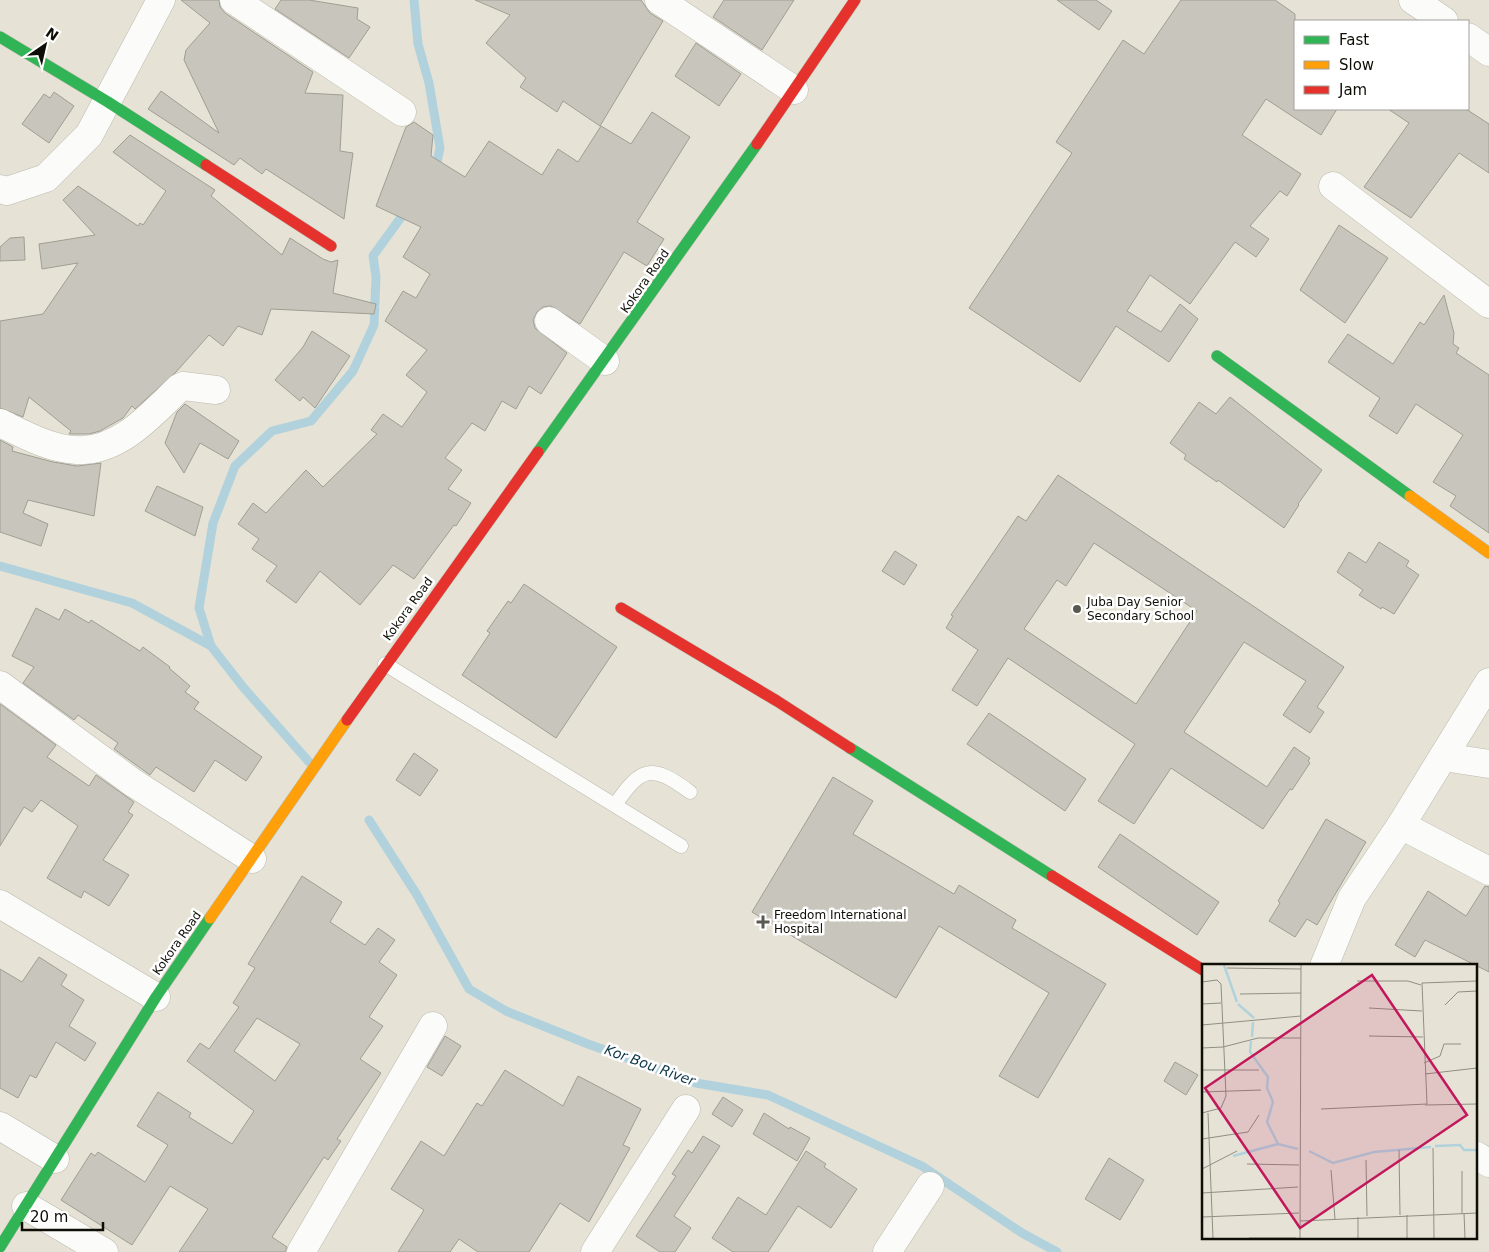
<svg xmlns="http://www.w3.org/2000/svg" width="1489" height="1252" font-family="'DejaVu Sans',sans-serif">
<rect width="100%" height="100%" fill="#e6e3d6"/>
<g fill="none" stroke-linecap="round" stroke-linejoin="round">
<g stroke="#b1d2dd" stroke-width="9">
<path d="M414,0L418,44L429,83L440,148L435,171"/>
<path d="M0,566L132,603L211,646"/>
<path d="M309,762L243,687L211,646L199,608L213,523L235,466L272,431L311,421L353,371L374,325L376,277L373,256L407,209"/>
<path d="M369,820L417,895L469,989L506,1011L588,1044L696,1083L768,1095L922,1166L1022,1233L1057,1252"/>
</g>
</g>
<g fill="#c8c6bc" stroke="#a09d93" fill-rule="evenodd">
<path d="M181,0H219L220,7L225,13L313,72L305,93L343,95L340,151L353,153L344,219L266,169L262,174L240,158L234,165L148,109L161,91L219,133L184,60L186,50L210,23Z"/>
<path d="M281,0H309L358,8L357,19L370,27L349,58L275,9Z"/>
<path d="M475,0H641L650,13L663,21L600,126L563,101L557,112L520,87L526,78L486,43L510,15Z"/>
<path d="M724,0H794L762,50L713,17Z"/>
<path d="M1057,0H1096L1112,11L1099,30Z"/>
<path d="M1181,0H1275L1295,14V109H1337L1321,135L1266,99L1242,135L1301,174L1287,196L1280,191L1250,226L1269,239L1256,257L1235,242L1190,304L1150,275L1127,311L1161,332L1180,304L1198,319L1169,362L1116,326L1080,382L969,308L1072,153L1056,142L1123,40L1144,54Z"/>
<path d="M696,43L741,74L719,106L675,76Z"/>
<path d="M54,92L74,106L49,143L22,124L44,94L50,98Z"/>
<path d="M1388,109H1466L1489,124V173L1459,153L1411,218L1364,187L1409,123Z"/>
<path d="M652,112L690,137L637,222L664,239L647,266L624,252L580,324L551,306L543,307L537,312L533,320L535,328L567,353L541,394L529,386L516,409L502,401L485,431L472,423L445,458L462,470L448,489L471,503L456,526L454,525L414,579L393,565L360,605L320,571L296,603L266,581L277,566L252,549L259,539L238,524L253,503L266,513L306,470L323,487L377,434L371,430L383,414L402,427L427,392L406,375L427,350L385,321L403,291L416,298L430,274L403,257L421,227L376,206L406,127L414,122L433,135L431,156L465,177L489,141L542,175L558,149L578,162L601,126L631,144Z"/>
<path d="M130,135L215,190L211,196L282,255L290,238L323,259L331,262L338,260L333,293L376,304L374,314L271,309L262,335L238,326L223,346L209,335L176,372L135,409L132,406L123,418L100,431L89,434H69L71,431L29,397L23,417L0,408V321L43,314L78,263L42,269L39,244L95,235L63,200L78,186L138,226L140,223L143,225L166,191L113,152Z"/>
<path d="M1339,225L1388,258L1345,323L1300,290Z"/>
<path d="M24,237L25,260L0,261V247L10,238Z"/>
<path d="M1444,295L1454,333L1453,344L1459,348L1456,353L1489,375V533L1450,506L1456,496L1433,482L1463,435L1416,404L1397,434L1369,416L1380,398L1328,362L1348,334L1393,364L1420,322L1424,325Z"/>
<path d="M312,331L350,356L315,408L303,397L300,401L275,380L303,347Z"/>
<path d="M1230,397L1322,470L1298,504L1299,505L1284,528L1218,480L1217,482L1184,459L1186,455L1170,443L1199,402L1216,414Z"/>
<path d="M185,404L239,441L228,459L200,443L184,473L165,443L177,412Z"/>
<path d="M0,440L13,447L12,451L53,462L77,466L101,463L94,516L28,500L23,513L48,524L41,546L0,532Z"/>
<path d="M1058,475L1344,667L1317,707L1324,712L1310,733L1283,715L1306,681L1244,642L1184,732L1267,787L1294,747L1310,758L1308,761L1310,763L1292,790L1290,789L1263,829L1171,768L1134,824L1098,801L1135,744L1008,658L977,706L952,690L978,650L946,628L953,616L951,615L1018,516L1026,521ZM1094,543L1197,611L1136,704L1024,629L1057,580L1066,586Z"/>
<path d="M157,486L203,507L195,536L145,511Z"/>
<path d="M1379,542L1409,561L1406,566L1419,575L1394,614L1382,607L1381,609L1359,595L1363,590L1337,572L1349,552L1366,563Z"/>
<path d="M895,551L917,565L904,585L882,571Z"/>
<path d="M524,584L617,647L556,738L462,675L490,633L487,631L508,601L511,603Z"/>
<path d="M36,608L59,620L65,609L89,623L91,620L140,651L143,647L170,667L169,668L190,686L185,692L199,702L194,709L262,757L246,781L215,760L194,792L156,767L150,775L114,749L118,743L78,715L74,720L23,683L34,667L12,656Z"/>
<path d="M0,704L56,745L47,757L89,786L96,775L134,802L128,812L133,815L103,860L129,875L109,906L84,891L81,898L47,878L78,826L41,800L32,812L24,807L0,846Z"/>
<path d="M989,713L1086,779L1065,811L967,744Z"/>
<path d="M414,753L438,770L420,796L396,780Z"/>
<path d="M833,777L873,801L853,834L954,894L959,885L1016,920L1012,928L1106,984L1038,1098L999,1076L1049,993L939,926L896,998L752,912Z"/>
<path d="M1326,819L1366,842L1317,925L1307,919L1295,937L1269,921L1280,903L1278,901Z"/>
<path d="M1120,834L1219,902L1197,935L1098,867Z"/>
<path d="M302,876L342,902L330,922L365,945L378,928L395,940L379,962L397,975L369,1017L383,1026L360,1059L381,1073L337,1139L341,1141L328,1160L324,1157L272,1237L287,1247L285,1252H179L208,1209L170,1186L132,1245L61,1200L91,1153L95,1156L98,1152L145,1182L168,1145L137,1126L158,1092L191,1113L189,1117L232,1144L254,1111L187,1061L200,1043L209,1049L239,1007L233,1003L255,968L248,964ZM257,1018L300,1044L275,1081L234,1051Z"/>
<path d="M1485,886L1489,887V972L1425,940L1415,957L1395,945L1428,891L1466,916Z"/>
<path d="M39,957L67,975L61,985L84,1000L69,1026L96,1043L85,1061L56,1042L36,1078L30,1075L18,1098L0,1088V969L22,982Z"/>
<path d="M445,1036L461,1046L442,1076L427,1067Z"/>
<path d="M1175,1062L1198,1075L1186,1095L1164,1081Z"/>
<path d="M505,1070L563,1106L578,1076L641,1109L623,1145L630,1148L589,1222L560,1203L529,1252H478L459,1239L450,1252H398L424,1210L391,1189L421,1141L444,1156L477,1103L482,1106Z"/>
<path d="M723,1097L743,1110L732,1127L712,1114Z"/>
<path d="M764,1113L789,1129L790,1127L810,1138L797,1161L753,1134Z"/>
<path d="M703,1136L720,1146L674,1216L691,1228L675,1252H660L636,1236L676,1176L672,1174L688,1150L692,1153Z"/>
<path d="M806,1151L826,1164L824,1167L857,1189L831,1228L798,1206L768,1252H733L712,1238L738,1197L766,1215Z"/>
<path d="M1109,1158L1144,1180L1120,1220L1085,1199Z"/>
</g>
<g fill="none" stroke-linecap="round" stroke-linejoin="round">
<defs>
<g id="lane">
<path d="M385,664L681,846"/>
<path d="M615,805C641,767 651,763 690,792"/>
</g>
<g id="street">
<path d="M234,0L402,112"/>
<path d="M659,0L794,90"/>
<path d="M1413,0L1444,21"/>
<path d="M1468,37L1489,52"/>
<path d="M1333,186L1489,304"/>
<path d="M0,189L7,191L46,178L89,135L161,0"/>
<path d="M549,321L605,361"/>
<path d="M0,423C23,434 50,449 76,450C118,453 151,415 179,388L183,386L216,390"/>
<path d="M0,685L132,782L252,859"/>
<path d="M1443,757L1489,764"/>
<path d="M1401,825L1489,871"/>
<path d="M0,904L156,997"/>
<path d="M1324,966L1352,898L1401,825L1489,682"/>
<path d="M0,1126L55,1159"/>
<path d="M1475,1155L1489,1163"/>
<path d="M26,1206L104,1252"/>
<path d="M301,1252L433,1026"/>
<path d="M595,1252L686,1109"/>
<path d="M887,1252L930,1186"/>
</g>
<g id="fast">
<path d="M0,37L108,102L206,165"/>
<path d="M1217,356L1410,496"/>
<path d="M538,452L757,144"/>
<path d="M850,748L1052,876"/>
<path d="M0,1247L156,997L210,918"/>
</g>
<g id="slow">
<path d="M1410,496L1489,553"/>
<path d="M210,918L347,720"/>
</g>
<g id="jam">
<path d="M757,144L855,0"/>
<path d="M206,165L331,246"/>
<path d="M621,608L777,701L850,748"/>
<path d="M347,720L538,452"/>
<path d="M1052,876L1203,970"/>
</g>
</defs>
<use href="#lane" stroke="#bbb9ae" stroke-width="15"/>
<use href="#street" stroke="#bbb9ae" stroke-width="29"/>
<use href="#fast" stroke="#bbb9ae" stroke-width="12"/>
<use href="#slow" stroke="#bbb9ae" stroke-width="12"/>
<use href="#jam" stroke="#bbb9ae" stroke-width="12"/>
<use href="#lane" stroke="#fbfbf9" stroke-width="14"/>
<use href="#street" stroke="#fbfbf9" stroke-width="28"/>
<use href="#fast" stroke="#30b455" stroke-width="11"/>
<use href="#slow" stroke="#ff9f0a" stroke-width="11"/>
<use href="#jam" stroke="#e5322d" stroke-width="11"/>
</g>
<g fill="#5a594f" stroke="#fff" stroke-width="2">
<circle cx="1077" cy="609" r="5"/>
<path d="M760.5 914.5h5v5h5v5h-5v5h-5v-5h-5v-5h5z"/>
</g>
<g text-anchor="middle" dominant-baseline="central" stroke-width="5" stroke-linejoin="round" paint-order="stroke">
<g font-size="12" fill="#0f0e06" stroke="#fff">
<text transform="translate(645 281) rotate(-55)">Kokora Road</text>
<text transform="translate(408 609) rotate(-54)">Kokora Road</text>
<text transform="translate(177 943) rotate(-55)">Kokora Road</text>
</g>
<g font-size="12" fill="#0f0e06" stroke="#fff" text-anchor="start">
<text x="1087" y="602">Juba Day Senior<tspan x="1087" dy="14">Secondary School</tspan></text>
<text x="774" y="915">Freedom International<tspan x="774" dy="14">Hospital</tspan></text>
</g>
<g font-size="14" font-style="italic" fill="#0e3849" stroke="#fff">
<text transform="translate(650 1065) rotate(20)">Kor Bou River</text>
</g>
</g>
<g transform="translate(1202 964)">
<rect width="275" height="275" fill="#e6e3d6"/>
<path fill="none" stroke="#b1d2dd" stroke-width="2.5" d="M22,1L35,38M36,40L52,54M50,73L51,58M49,77L48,88L66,113L65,124L71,138L65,158L76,180M233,182L258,181L262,186H275M107,187L131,199L172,188L229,183M31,192L76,180L96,185"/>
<path fill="none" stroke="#908e83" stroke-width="1" d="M25,4L99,5M155,17H206L219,21M0,18L15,16L19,20L24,132L19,144L0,149M38,30L99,29M0,40L19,39M243,41L256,28L275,27M167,44L220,47M0,61L99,52M167,72L221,73M0,84L21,83L56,74H99M222,99L238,92L242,80H259M0,106H57M223,110L275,104M0,128L59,126M223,141L275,140M119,145L225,140L220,19L275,17M6,149L11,274M0,175L46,168L57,151M231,184L232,274M197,186L198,251M164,196L165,252M45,200L97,201M0,205L35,187M129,206L133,255M260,207V249M0,229L96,223M262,249L263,274M0,253L97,249M156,253V274M98,257L275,249M47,274H94M98,274L99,1M205,274V251"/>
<path fill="#c2185b" fill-opacity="0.15" stroke="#c2185b" stroke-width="2.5" d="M170,11L265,151L98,264L3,124Z"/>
<rect width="275" height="275" fill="none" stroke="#0f0e06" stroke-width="2.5"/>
</g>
<rect x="1294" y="20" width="175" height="90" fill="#ffffff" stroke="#9f9f9b"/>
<rect x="1304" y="36" width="25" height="8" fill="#30b455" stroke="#9f9f9b"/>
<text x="1339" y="45" font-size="15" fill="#0f0e06">Fast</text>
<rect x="1304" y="61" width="25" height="8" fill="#ff9f0a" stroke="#9f9f9b"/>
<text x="1339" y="70" font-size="15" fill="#0f0e06">Slow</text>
<rect x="1304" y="86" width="25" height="8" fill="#e5322d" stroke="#9f9f9b"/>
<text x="1339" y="95" font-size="15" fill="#0f0e06">Jam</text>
<g transform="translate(45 45) rotate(34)" stroke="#ffffff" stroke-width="4" paint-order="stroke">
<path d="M0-4L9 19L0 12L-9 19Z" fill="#0f0e06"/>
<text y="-8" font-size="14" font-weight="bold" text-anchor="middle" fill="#0f0e06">N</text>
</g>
<path d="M22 1222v8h81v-8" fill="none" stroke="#0f0e06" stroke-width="2.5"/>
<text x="30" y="1222" font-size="15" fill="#0f0e06" stroke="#ffffff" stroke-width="4" paint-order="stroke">20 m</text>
</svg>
